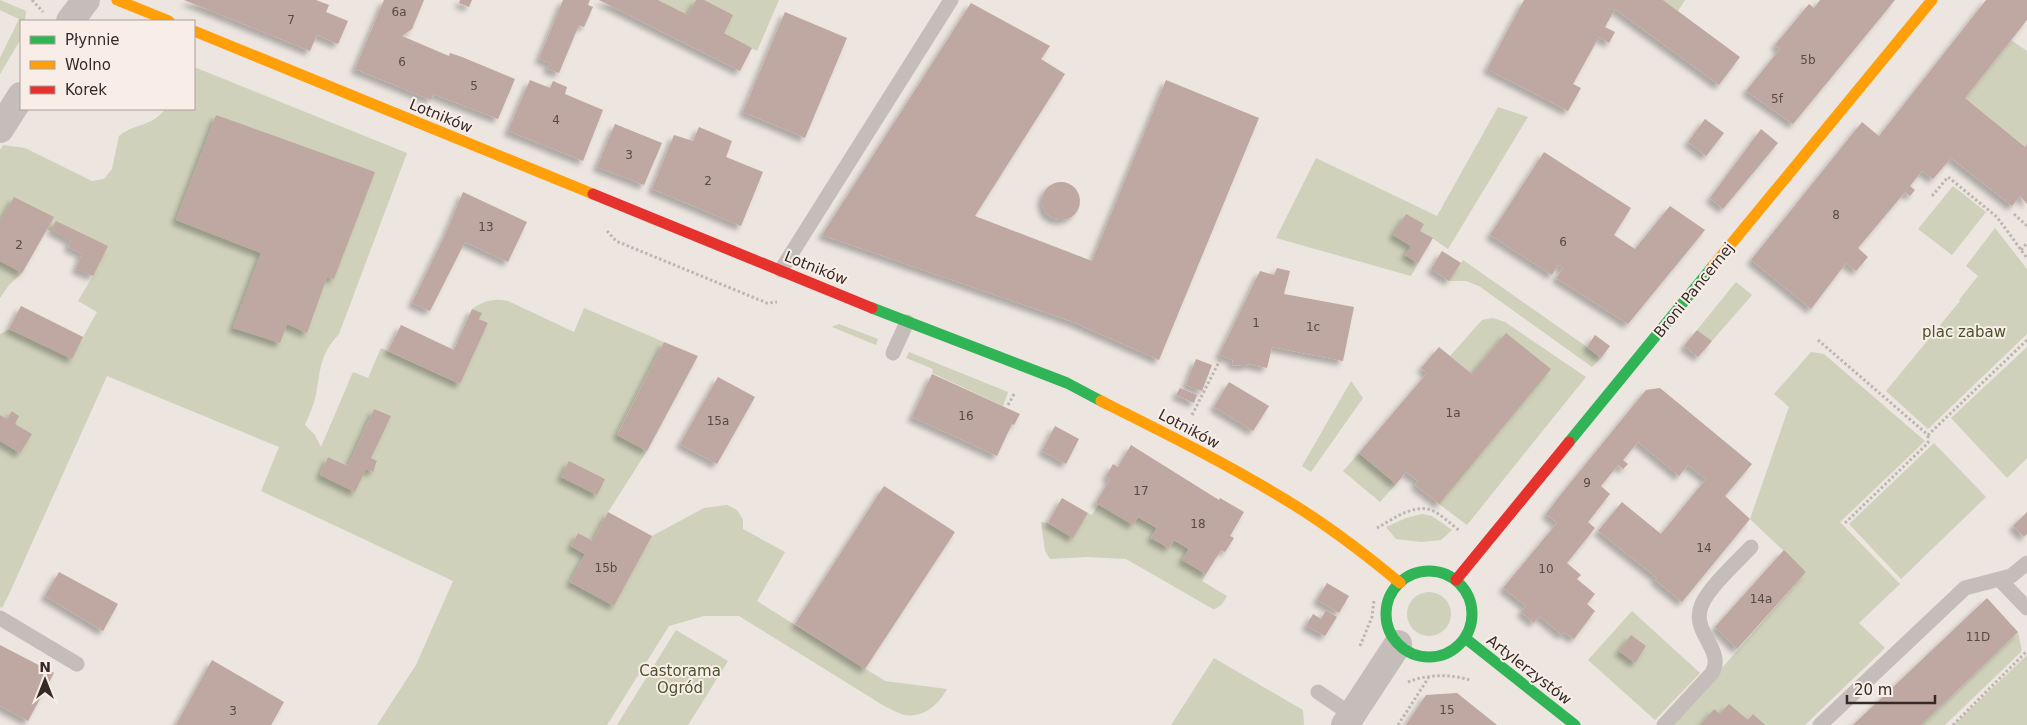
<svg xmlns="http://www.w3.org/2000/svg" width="2027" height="725" font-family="'DejaVu Sans',sans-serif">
<defs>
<filter id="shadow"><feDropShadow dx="-4.5" dy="4.5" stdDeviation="2.5" flood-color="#0004"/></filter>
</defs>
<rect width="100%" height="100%" fill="#ece5e0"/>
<g fill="#cfd1ba" fill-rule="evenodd">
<path d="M0,0L26,11L25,21H21V39L0,74V58L19,19L0,10Z"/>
<path d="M658,0H696L688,15Z"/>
<path d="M704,0H779L757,51L724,33Z"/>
<path d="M1663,0H1685L1678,11Z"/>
<path d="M2011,40L2027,51V144L2025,147L1965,98Z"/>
<path d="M194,67L407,153L339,334C319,356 321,368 316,395C314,405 309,415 305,425L315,435L321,447L353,372L368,378L381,348L460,384L488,323L479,319L481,313L472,309C484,301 494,298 508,301L574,332L584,308L664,342L617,434L647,451L608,512L593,541L578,533L571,546L585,554L570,582L614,606L652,536L704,508L727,505L737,510L743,520V529L785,552L757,601L885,681L947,689C939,704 924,718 905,715C899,714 892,709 886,707L739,616H704L669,626L607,725H377L416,665L453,581L261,491L279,447L107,376L10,592L2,608L0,607V334L10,329L21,306L83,337L97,312L78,301L93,276L76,269L82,254L71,241L47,229L22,273L9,285L0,298V150L3,145L25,148L92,181L104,179L112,169L119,136C133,124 154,126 165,109H194ZM374,409L390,416L371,458L377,462L373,471L366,469L320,475L328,457L348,466Z"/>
<path d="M1498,107L1528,117L1448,249L1432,238L1411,276L1276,238L1316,158L1437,216Z"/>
<path d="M1953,186L1986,212L1952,255L1918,229Z"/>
<path d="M1995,228L2027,269V334L1928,429L1886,391L1960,301L1959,300L1978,276L1966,266Z"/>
<path d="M1463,260L1587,347L1601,358L1592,367L1479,286L1466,281H1449Z"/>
<path d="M1736,282L1752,295L1712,341L1697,330Z"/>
<path d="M1493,318L1505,322L1586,377L1467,525L1439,504L1472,374L1450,356L1482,320Z"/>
<path d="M839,324L878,339L876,345L832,327Z"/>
<path d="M2027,347V458L2007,478L1951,418Z"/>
<path d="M909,352L1008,392L1003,406L932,373L933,369L906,358Z"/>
<path d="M1811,352L1824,354L1925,441L1840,522L1900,584L1859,623L1885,648L1805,725H1672L1806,572L1750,519L1789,407L1774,394Z"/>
<path d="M1351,381L1363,398L1311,472L1302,466Z"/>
<path d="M1934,443L1986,497L1901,579L1849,524Z"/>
<path d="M1359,453L1396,484L1380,502L1343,471Z"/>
<path d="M1099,504L1133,525L1138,517L1157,528L1151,538L1169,548L1174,540L1189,549L1183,560L1206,574L1202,581L1227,596C1224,602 1220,608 1213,609L1126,559L1087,557L1050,559L1045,551L1041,522L1048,523L1073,537L1088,513L1092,515Z"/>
<path d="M1422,514L1432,516L1452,530L1441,540L1421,542L1396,539L1386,527L1406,518Z"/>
<circle cx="1429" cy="614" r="22"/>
<path d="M1632,611L1700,673L1655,720L1588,660Z"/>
<path d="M676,630L728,661L688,725H617Z"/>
<path d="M2018,632L2022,651L1945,725H1921Z"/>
<path d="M2027,655V725H1954Z"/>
<path d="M1214,658L1303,710L1304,725H1171Z"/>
</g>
<g fill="#bfa7a2" filter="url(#shadow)">
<path d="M184,0H316L329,5L326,12L348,21L338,44L317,35L310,51Z"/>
<path d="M384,0H424L412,29L402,36L449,56L450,53L462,57L515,79L498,119L433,94L431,100L355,69Z"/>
<path d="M460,0H472L469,7L459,3Z"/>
<path d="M563,0H590L588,5L593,7L584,27L579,25L559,73L547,69L550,63L539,59Z"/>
<path d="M599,0H658L688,15L696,0H704L733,15L724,33L752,48L740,71Z"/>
<path d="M1524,0H1663L1740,57L1719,85L1615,9L1605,27L1615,32L1609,43L1599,37L1573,84L1581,88L1568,111L1487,69Z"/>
<path d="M1820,0H1895L1793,124L1746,91L1780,49L1775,45L1809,4L1814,8Z"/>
<path d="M1986,0H2027V20L1965,98L2025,147L2027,144V204L2020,196L2012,206L1951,158L1933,179L1922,171L1910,186L1915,190L1910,196L1905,192L1858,248L1868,257L1856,271L1846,263L1811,309L1751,260L1862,122L1879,136Z"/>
<path d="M971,3L1050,46L1041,59L1065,74L975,216L1092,261L1166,80L1259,118L1159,360L1073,322L822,235Z"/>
<path d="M785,12L847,38L805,138L743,112Z"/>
<path d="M530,80L550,88L553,81L567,87L565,94L603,110L583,161L508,131Z"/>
<path d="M216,115L375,172L334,279L327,277L307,333L287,324L280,343L233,328L261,253L176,220Z"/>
<path d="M1705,119L1724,133L1706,156L1688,142Z"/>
<path d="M615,124L662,143L644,185L597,167Z"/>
<path d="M699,127L732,141L726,157L763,172L741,226L652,189L674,135L693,141Z"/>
<path d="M1761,129L1778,143L1723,209L1710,198Z"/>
<path d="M1544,152L1631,208L1614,235L1635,249L1670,206L1705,230L1628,324L1556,278L1563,268L1558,265L1552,275L1490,235Z"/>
<circle cx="1061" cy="201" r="19"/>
<path d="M463,192L527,222L508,262L465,242L430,311L412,303L446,233Z"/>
<path d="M14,197L54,217L22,273L0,261V222Z"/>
<path d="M1406,214L1424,224L1420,231L1433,238L1418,263L1405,255L1411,246L1393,235Z"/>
<path d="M56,221L108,246L93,276L76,269L82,254L68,247L71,241L51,230Z"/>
<path d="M1442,251L1461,263L1449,281L1431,269Z"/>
<path d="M1277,268L1290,271L1284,294L1354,307L1343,361L1272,347L1267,368L1248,364L1247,366L1232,365L1233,360L1219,355L1260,271L1274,275Z"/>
<path d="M21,306L83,337L72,359L9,329Z"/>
<path d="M472,309L482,313L479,319L488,323L460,384L388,351L401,325L454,350Z"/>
<path d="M1697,330L1712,341L1698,357L1684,346Z"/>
<path d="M1506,333L1551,369L1439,504L1415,485L1418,481L1406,472L1396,484L1359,453L1427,373L1421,368L1439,347L1472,374Z"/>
<path d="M1595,335L1610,346L1601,358L1587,347Z"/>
<path d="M664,342L698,356L647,451L617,435Z"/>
<path d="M1196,359L1212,365L1202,391L1186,385Z"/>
<path d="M932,374L1020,414L1014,425L1012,424L997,456L912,417Z"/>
<path d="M718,377L755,397L717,464L680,444Z"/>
<path d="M1229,382L1269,406L1253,431L1214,407Z"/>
<path d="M1180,388L1197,395L1194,403L1176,395Z"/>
<path d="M1660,388L1752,464L1725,496L1750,519L1682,602L1655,580L1657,578L1598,531L1622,502L1661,534L1706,479L1688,465L1679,476L1638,442L1623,460L1628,464L1623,469L1618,465L1601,486L1610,494L1588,522L1595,528L1567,563L1581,575L1577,579L1595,594L1587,604L1595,611L1574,639L1564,632L1562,635L1539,616L1534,623L1521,612L1526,606L1503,588L1557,523L1546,514L1558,498L1646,390Z"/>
<path d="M374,409L391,416L371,458L377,461L373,472L366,469L355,492L320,475L328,457L348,466Z"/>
<path d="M12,411L19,416L15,424L32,434L20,453L0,441V415L7,419Z"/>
<path d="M1055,426L1079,439L1066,464L1042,451Z"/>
<path d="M1131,445L1219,500L1220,498L1244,512L1230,536L1234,538L1225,552L1221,550L1206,574L1182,560L1189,549L1174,540L1169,548L1151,538L1157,528L1138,517L1133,525L1096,503L1110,479L1106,477L1113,464L1118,467Z"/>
<path d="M569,461L605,479L597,495L561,477Z"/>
<path d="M884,486L955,532L865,669L795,624Z"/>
<path d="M1062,498L1088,513L1073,538L1048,523Z"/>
<path d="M608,512L652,536L614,606L570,582L585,554L571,546L578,533L593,541Z"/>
<path d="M2027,512V534L2024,537L2013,526Z"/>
<path d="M1784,550L1806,572L1737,649L1715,627Z"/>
<path d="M59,572L118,604L103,631L45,596Z"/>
<path d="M1327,583L1349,596L1339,613L1317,600Z"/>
<path d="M1987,598L2018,632L1921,725H1853Z"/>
<path d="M1326,610L1337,617L1325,636L1306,626L1313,614L1321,619Z"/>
<path d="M1631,635L1646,646L1635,663L1619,651Z"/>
<path d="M0,645L54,673L28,721L0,706Z"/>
<path d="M212,660L284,702L271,725H176Z"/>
<path d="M1457,693L1497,725H1406L1426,695Z"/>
<path d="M1729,704L1748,720L1753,714L1765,725H1701L1714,709L1720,714Z"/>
</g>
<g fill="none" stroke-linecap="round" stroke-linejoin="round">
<g stroke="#beb5b1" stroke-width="3" stroke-dasharray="2.5 2.5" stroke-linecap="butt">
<path d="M32,0L43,12"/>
<path d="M1932,196L1948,177L1997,217L2027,258"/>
<path d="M2014,214L2027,226"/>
<path d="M607,231L616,241L767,303L777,302"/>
<path d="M2021,250L2027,243"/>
<path d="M1818,340L1928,435L2027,340"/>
<path d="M1008,405L1014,394"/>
<path d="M1192,415L1221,358"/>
<path d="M1845,523L1928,443V435"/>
<path d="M1377,528C1393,519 1413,504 1431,510C1441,514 1452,525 1460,531"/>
<path d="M1360,646L1372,617L1374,600"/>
<path d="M1408,682C1427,674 1451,674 1470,680"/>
<path d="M1398,725L1429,677"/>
<path d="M1953,725L2027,651"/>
</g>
<g stroke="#c5bdb9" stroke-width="15">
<path d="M781,270L951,0"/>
<path d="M893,353L907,322"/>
<path d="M2000,580L2027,608"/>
<path d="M0,618L77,664"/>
<path d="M1318,692L1352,715"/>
<path d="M1664,725L1712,673C1726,649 1689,632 1702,604C1710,586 1737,562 1751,547"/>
<path d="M1820,725L1965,588L2011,576L2027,563"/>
</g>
<g stroke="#c5bdb9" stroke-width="28">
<path d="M70,21L86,0"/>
<path d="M0,129L21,96"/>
<path d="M1345,725L1398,644"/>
</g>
<g stroke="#30b455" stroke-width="11">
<path d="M872,308L1067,383L1101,401"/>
<path d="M1569,442L1713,266"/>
<circle cx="1429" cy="614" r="43"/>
<path d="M1465,638L1575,725"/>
</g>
<g stroke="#ff9f0a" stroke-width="11">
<path d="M117,0L169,21"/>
<path d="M194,31L593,194"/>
<path d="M1713,266L1932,0"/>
<path d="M1101,401C1163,432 1226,463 1286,500C1326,524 1364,553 1400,583"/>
</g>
<g stroke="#e5322d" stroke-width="11">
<path d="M593,194L872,308"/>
<path d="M1456,580L1569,442"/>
</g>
</g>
<g text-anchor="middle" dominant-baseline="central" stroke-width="4" stroke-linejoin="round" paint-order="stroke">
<g font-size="12" fill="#584946">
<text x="399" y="12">6a</text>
<text x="291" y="20">7</text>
<text x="1808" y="60">5b</text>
<text x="402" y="62">6</text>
<text x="474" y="86">5</text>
<text x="1777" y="99">5f</text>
<text x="556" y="120">4</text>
<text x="629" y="155">3</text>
<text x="708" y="181">2</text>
<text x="1836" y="215">8</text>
<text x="486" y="227">13</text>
<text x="1563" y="242">6</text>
<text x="19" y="245">2</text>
<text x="1256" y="323">1</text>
<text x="1313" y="327">1c</text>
<text x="1453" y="413">1a</text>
<text x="966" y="416">16</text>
<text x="718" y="421">15a</text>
<text x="1587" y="483">9</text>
<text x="1141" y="491">17</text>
<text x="1198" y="524">18</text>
<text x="1704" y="548">14</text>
<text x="606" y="568">15b</text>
<text x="1546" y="569">10</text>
<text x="1761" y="599">14a</text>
<text x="1978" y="637">11D</text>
<text x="1447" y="710">15</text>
<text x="233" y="711">3</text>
</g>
<g font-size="15" fill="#352a27" stroke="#f9eee7">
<text transform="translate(441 116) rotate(22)">Lotników</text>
<text transform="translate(816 268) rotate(22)">Lotników</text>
<text transform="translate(1694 290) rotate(-51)">Broni Pancernej</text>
<text transform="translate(1189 429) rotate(28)">Lotników</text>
<text transform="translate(1529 670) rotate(38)">Artylerzystów</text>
</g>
<g font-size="15" fill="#49532b" stroke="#f9eee7">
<text x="1964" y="332">plac zabaw</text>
<text x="680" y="671">Castorama<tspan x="680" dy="17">Ogród</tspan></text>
</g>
</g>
<rect x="20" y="20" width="175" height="90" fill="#f9eee7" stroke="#aba09a"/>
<rect x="30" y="36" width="25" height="8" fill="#30b455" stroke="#aba09a"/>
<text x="65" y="45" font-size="15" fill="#352a27">Płynnie</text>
<rect x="30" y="61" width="25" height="8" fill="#ff9f0a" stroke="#aba09a"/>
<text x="65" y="70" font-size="15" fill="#352a27">Wolno</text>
<rect x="30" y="86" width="25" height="8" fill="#e5322d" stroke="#aba09a"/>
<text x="65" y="95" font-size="15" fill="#352a27">Korek</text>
<g transform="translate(45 680)" stroke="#f9eee7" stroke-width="4" paint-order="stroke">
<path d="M0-4L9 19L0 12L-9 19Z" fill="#352a27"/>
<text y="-8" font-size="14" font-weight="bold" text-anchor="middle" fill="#352a27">N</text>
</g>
<path d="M1847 695v8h88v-8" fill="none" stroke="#352a27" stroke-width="2.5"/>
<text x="1854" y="695" font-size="15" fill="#352a27" stroke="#f9eee7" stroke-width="4" paint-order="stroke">20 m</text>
</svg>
